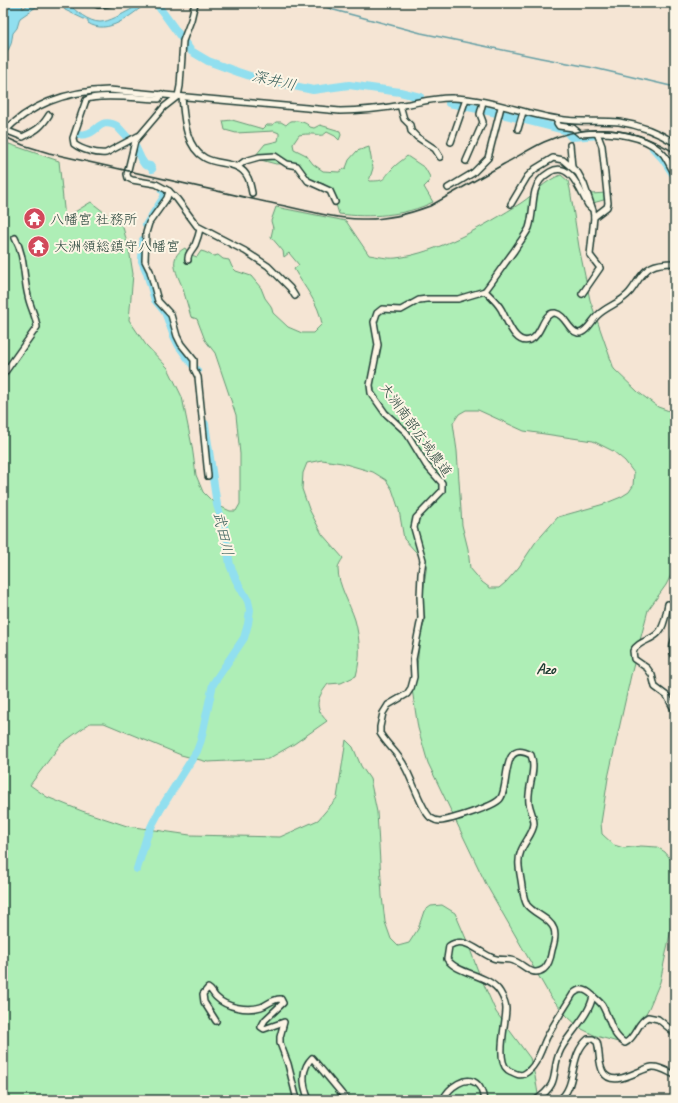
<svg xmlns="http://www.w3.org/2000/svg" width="678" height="1103" font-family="Caveat,'Klee One',sans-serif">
<rect width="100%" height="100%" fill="#f5e5d4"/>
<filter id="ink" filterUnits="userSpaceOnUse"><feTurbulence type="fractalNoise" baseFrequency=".025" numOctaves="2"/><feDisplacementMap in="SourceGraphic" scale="8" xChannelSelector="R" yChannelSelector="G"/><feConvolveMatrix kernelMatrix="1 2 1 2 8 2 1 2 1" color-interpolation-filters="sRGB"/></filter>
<g filter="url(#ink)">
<g fill="#aeeeb6" stroke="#669675" fill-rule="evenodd">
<path d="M232,120L263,129L267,125H272L276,122H281L286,125C287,124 289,122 291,121C296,120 307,122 310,127L314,128L320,125L340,131L341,135L339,140L335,136L327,132C321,138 319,134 312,134C308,134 303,134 299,135L293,144L294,149L306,155L313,164L323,171L339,172L346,168L349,160L357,151L369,147L373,168L369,181C386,181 382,180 392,169C396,164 402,161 407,156L425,168L430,177L429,182L424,187L433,202C405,216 369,218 339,214L332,192L324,184L313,182L307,178L302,168L295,163L276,164L257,159L256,155L265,144L278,141L279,136V133L274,131L236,133L225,130L223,121Z"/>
<path d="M3,142L59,161L65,218L91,202L123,227L130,255L133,274L129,320L146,345L168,368L182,397L192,446L196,475L203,492L215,504L230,511H236L240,504V454L236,415L215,353L205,340L197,319L191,317C188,308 186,298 183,289C178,275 166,258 185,248L189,254L197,257L201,251C207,252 209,255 214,256L218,255L223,259L229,260L232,267L236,271L251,276L261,288L265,298L271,306L273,313L288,327L302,333H313L322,324C319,303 304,287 294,269L299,265L289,253L284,257L283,251L271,237L273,228L271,221L276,207L346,221L369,255C377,256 387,259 396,258C438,253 486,225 521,203C535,194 545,180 561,175L568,181L570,189L579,247L590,300L614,369L638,392L658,407L675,413V567L666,585L648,610L631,675L608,778L601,823L602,834L614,845L624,848L641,846L657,847L665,852L675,865V910L660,982L649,1008L638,1027L629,1038L618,1042L596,1036L580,1028L567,1016L550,996L487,886L428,763L418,728L412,689L416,676L420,637L425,620L423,605V592L427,564L404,539L399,510L392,489L386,480L373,472L342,463L322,460L307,463L303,473L302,489L309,509L322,534L343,558C341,561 338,565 338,569C338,585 350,604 355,620C360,638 361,658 356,676L341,683L328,684C317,698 313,707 327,721L294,744L268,759L208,762L181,755L104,723H90L61,744L30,785L47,797L82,811L127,826L190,835L280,837L318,820L337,798L346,740L353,747L361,766L370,779L377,812L382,896L385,922L391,939L398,946L409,943L418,929L424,911L431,906L442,905L455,913L467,941L478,971L496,1012L530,1058L535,1076L539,1100H3ZM466,410H478L524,431L593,441L613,451L625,461L634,473L633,486L629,492L621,497L604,504L558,517L535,543L519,567L506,582L499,588H490L482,582L470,568L468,549L462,525L457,451L453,423L459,414Z"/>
<path d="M606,193L607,199L593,203L591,194Z"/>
</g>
<g fill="#91dfef" stroke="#639ea4">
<path d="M3,3H24L22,8H24L30,3H53L36,7L20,18L17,28L13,33L11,44L3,61Z"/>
<path d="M61,3H68C75,11 89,22 100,22C109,22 122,14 130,10C136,6 139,3 147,3C131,15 108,36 88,23V21L65,10Z"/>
</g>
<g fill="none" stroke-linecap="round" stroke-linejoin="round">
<path stroke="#639ea4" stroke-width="1.5" d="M316,3L334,10L421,33L541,58L594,68L675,87"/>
<g stroke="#91dfef" stroke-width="8">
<path d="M156,3L191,51L208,61L238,72L256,78L313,90L349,85L400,92L420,97"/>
<path d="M449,103L502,114L565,130L571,137L600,135"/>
<path d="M76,134C79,134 83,135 86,134C98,132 100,117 117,126L135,146L141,159L145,165L150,166L152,169"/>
<path d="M653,148L663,159L675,177"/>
<path d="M146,225L164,197L165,192L162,190"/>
<path d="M143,240L142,261L147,273L155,300L165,312L174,336L179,346L197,371"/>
<path d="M137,869L147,836L153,823L160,810L197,751L201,740L213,684L244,638L248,624L250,610L248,601L236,580L230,565L224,526L217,505L205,424"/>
</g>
<defs>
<g id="minor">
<path d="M94,3L98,5L111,3"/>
<path d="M195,3L191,20L183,41L180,86L178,96L164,107L135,141L127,174L128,178L132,180L156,184L169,191L177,199L197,226L245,251L268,266L290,288L295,296"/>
<path d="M182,97C184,117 185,147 205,158C219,166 240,160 248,178C250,182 251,188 252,193"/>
<path d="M400,105L404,119L410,125L411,131L417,137L435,149L440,157"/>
<path d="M558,119L557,123L559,126L573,128L580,134L597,133L602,146L608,203L607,207L594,217"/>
<path d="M518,129L523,112"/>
<path d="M5,130L23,137C36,130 41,128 49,115"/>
<path d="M3,133C31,103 69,91 109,90L340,111C364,111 386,108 409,104C424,101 439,97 454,98C489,99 524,114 558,119C579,123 599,120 619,122C639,125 658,132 675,143"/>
<path d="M597,133C620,133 648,136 664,155C668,161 671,168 675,174"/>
<path d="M138,136L106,153C96,154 82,150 74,144L73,138L86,100C96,93 144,99 159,99L162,94"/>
<path d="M451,142L466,99"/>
<path d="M570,145L572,167"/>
<path d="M466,161L483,122L480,114L483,102"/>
<path d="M237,167L245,161L259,157L275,156L287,164L297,166L308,181L330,191L335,202"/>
<path d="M448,188L473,173L488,158L501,107"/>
<path d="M169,191L167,198L149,223L146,233L145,261L150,271L158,301L171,315L177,336L181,344L194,360V369L198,377L208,476"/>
<path d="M511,204L527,177L535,169L553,158L563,160L578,173L584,184L593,210L594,217L590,255L600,268L582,294"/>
<path d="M188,260C187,253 192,251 195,245C197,240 199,234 200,229"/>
<path d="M485,291C495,278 504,264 514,251C519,243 525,236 529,228C533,216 532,203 535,191C537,183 543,176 550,172C570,160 580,191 588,205L591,208"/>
<path d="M3,375L37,327C36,316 30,307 28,296C23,276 25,256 15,238"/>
<path d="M668,604C666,612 665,626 659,632C652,641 639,640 633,651L634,659L647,668L652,675L655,687L667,696L675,711"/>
<path d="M675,638C672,645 671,651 675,657"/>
<path d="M593,996C596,999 600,1002 602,1005C610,1018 611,1035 625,1043C636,1038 637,1022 648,1017L658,1019L675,1033"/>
<path d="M216,1021L204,1002L203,994L208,988C212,990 213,994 216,997C227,1008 247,1011 261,1007C268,1005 273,998 281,999L283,1003L265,1020L261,1027L264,1029L284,1022L280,1037V1043L288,1064L297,1100"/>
<path d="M309,1100C303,1086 300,1070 312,1058L347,1100"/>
<path d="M443,1100C448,1088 467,1073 478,1085C482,1089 483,1095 484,1100"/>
<path d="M536,1100C563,1081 549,1073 561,1049C571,1031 589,1016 593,996C586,989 580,987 573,994C564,1009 554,1023 546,1039C541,1050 536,1068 524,1074C520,1076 516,1074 512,1072C510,1071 508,1071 507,1069C496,1059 506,1023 506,1009C506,1004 503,997 500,992C489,974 458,975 447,959L449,946C465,935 479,953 493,958C500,961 508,958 514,961C524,964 532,978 544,969C549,965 551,956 552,950C554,944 556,935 554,929C550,918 534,914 527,905C524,900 523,893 522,887C521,876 516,862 521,851C524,842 533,834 534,824C534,816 530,810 529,803C527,787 537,770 531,755C500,738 510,788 500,799C493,807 450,820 440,821C437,821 434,820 431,818C422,811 412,779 405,767C399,754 387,745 380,733V727L383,713L388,705L407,694L411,688L414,677L413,659L421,618L420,596L421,574L423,560L414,528L416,518L442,491V483L426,465L406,432L385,413L371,393L370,385L378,345L374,322L377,313L382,309L401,310L419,300L427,299H458L485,291C490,296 497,302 501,309C507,319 515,348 532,339C542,334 543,312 555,313C566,315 568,331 578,333C586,334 593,319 598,315C607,306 621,303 630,292C637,284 641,272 651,267C658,263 667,263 675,263"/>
<path d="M559,1100C578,1086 568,1056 588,1039H593L597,1042C600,1051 598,1063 603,1072C613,1089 639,1069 652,1067C660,1066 668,1072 675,1075"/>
</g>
</defs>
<use href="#minor" stroke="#1f3d34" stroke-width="8"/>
<use href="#minor" stroke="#fcf5e5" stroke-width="5"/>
<path stroke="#1f3d34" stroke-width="1.5" d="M3,136L23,145L49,153C121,169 193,186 266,202C297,208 329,218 361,219C384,220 409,214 430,206C455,192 479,178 504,164C517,157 531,148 544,142C588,122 635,127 675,153"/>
</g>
</g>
<defs>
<symbol id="temple-disc" viewBox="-11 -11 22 22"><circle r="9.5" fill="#d1495b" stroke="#fcf5e5"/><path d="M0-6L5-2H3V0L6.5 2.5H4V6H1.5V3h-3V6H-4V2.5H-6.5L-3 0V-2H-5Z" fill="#fff"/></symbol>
</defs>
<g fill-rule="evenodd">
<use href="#temple-disc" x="22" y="206" width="25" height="25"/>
<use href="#temple-disc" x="26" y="234" width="25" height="25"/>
</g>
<g text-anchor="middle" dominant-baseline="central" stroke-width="4" stroke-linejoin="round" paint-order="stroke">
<g font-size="14" fill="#1f3d34" stroke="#fcf5e5" text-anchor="start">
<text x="50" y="219">八幡宮 社務所</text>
<text x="54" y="246">大洲領総鎮守八幡宮</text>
</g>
<g font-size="14" fill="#1f3d34" stroke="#fcf5e5">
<text transform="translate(416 430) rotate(54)">大洲南部広域農道</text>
</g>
<g font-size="15" font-style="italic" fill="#365d59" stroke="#fcf5e5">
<text transform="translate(274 81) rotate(13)">深井川</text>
<text transform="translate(223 534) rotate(77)">武田川</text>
</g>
<g font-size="16" font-weight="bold" fill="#1f3d34" stroke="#fcf5e5">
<text x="546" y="669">Azo</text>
</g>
</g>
<rect width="678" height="1103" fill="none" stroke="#fcf5e5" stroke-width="16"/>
<rect x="8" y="8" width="662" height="1087" fill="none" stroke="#1f3d34" stroke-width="1.5" filter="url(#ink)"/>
</svg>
